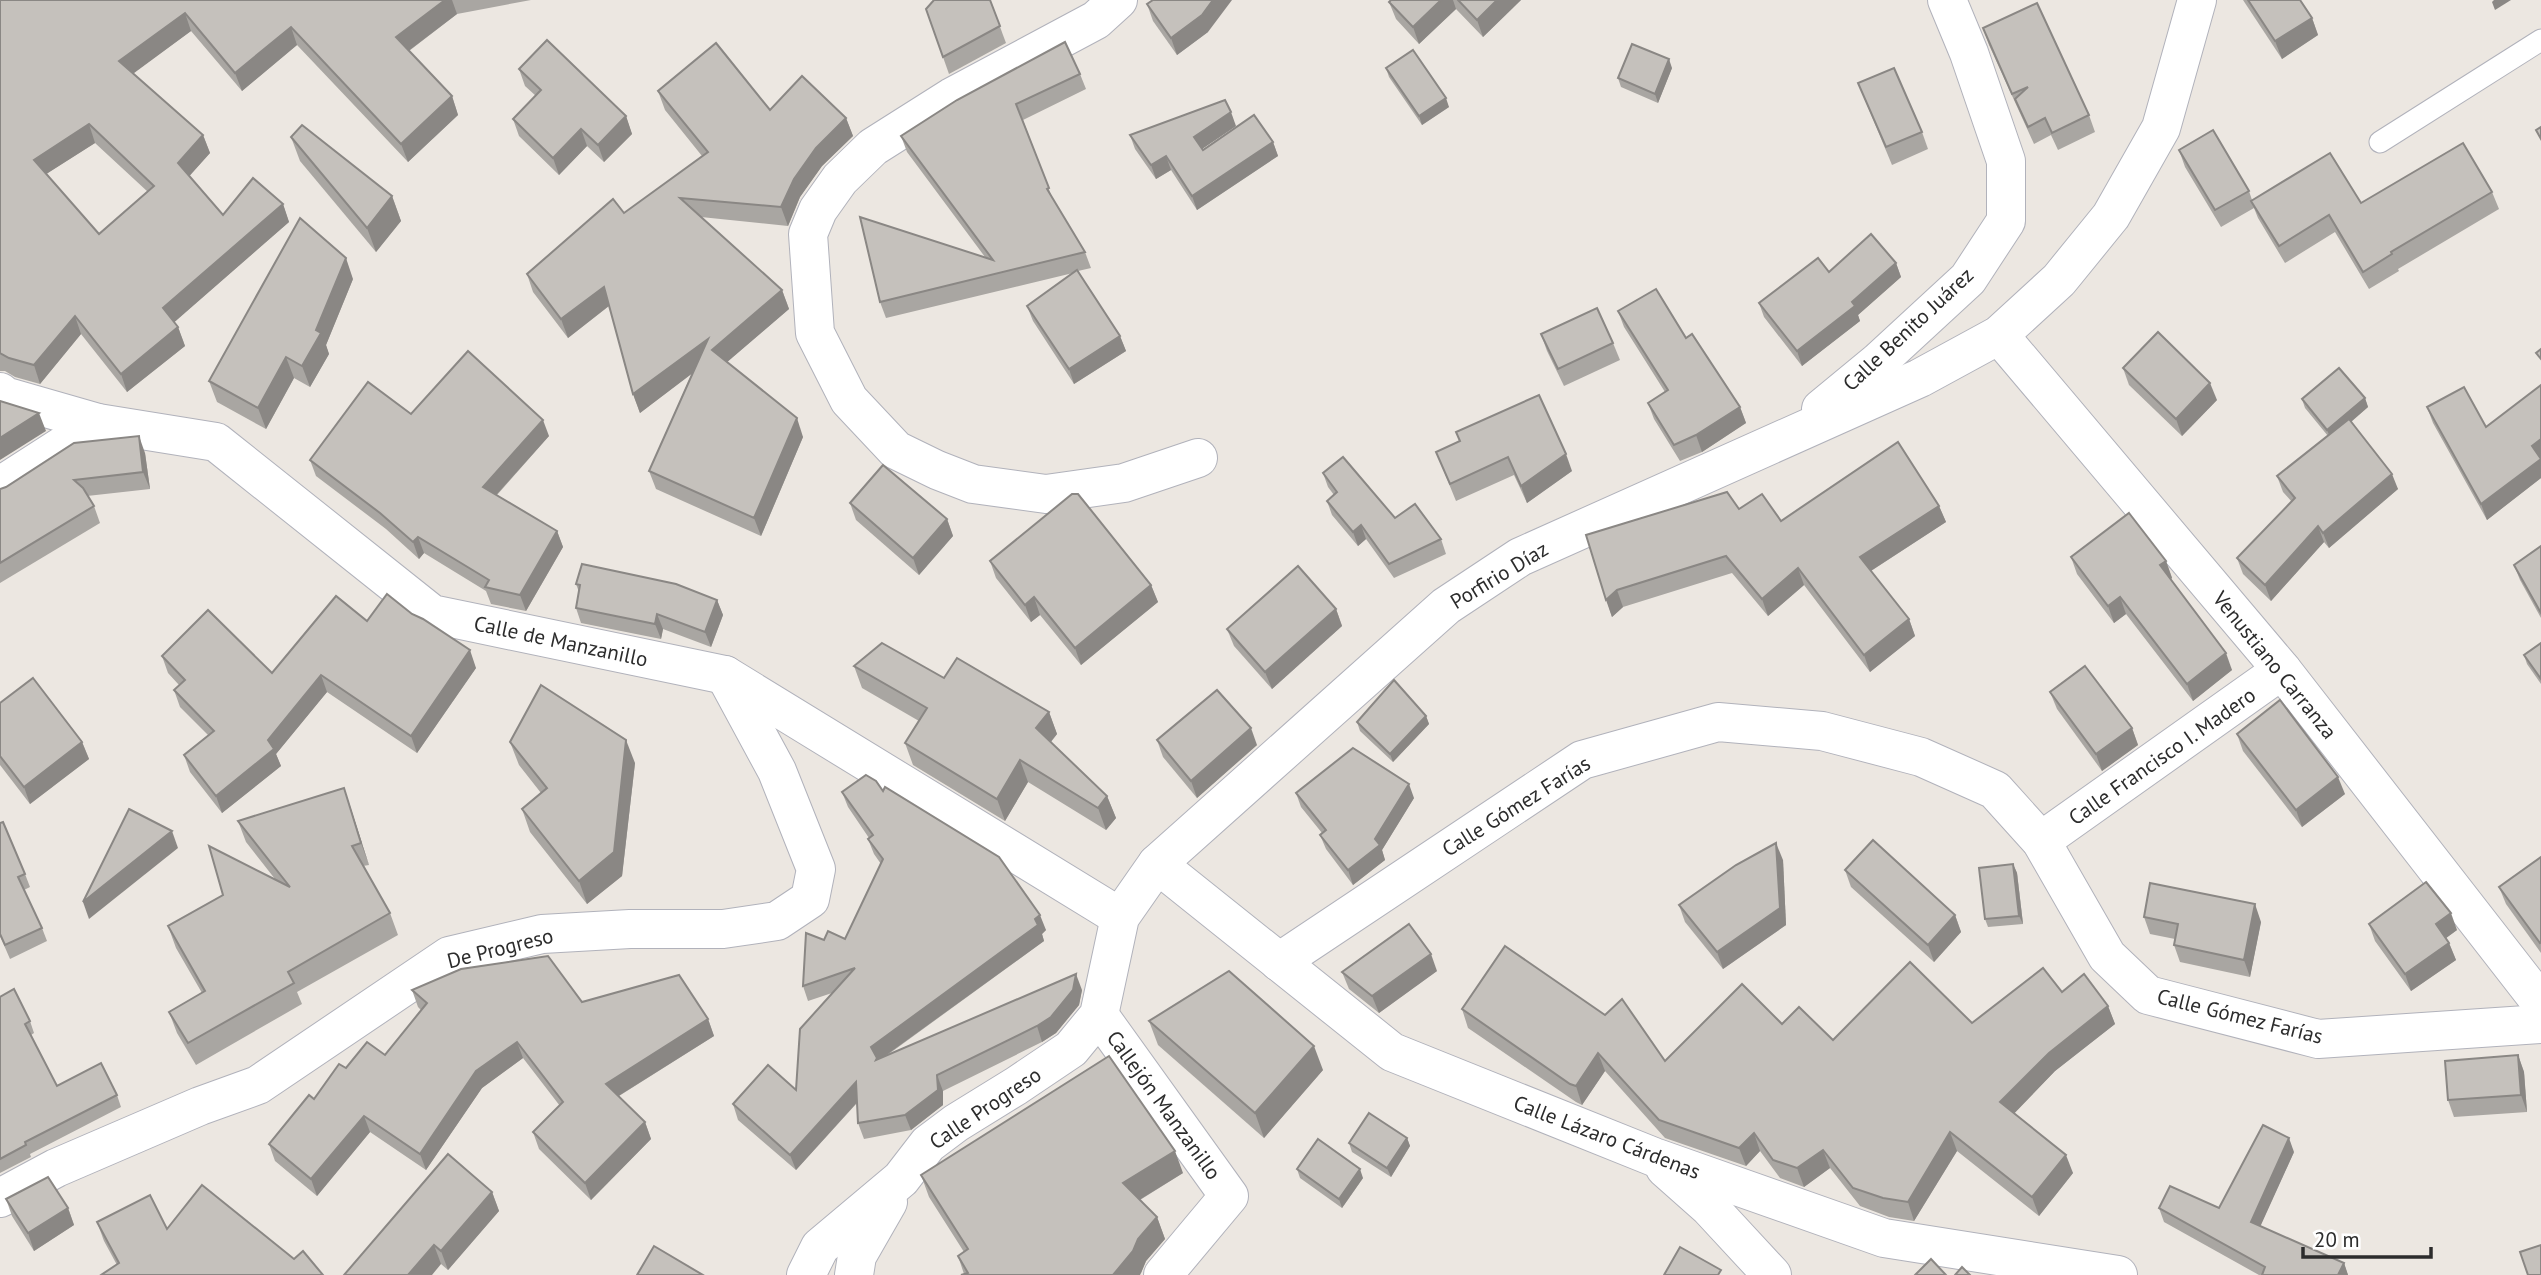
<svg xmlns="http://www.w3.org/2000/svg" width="2541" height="1275" font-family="'PT Sans',sans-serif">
<rect width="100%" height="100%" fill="#ece7e1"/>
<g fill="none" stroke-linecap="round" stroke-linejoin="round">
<defs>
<path id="lane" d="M2380,142L2541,40"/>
<g id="street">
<path d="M1118,0L1096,20L952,97L873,147L840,179L818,210L808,234L815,333L849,400L896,450L937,470L973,484L1046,494L1124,483L1198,458"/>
<path d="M1999,335L2282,670L2541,1003"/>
<path d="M0,392L4,396L98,423L216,442L432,614L725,675L1120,917"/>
<path d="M1821,409L1878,362L1968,279L2006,221V161L1969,53L1947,0"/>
<path d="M0,486L98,423"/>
<path d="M2041,841L2282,670"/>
<path d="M1157,864L1392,1052L1654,1157L1884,1238L2118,1275"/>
<path d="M1279,962L1582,760L1718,722L1822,731L1921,757L1995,790L2041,841L2107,956L2148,995L2318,1039L2541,1024"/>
<path d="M1099,1015L1229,1196L1163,1275"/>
<path d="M1665,1168L1709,1207L1772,1275"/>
<path d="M0,1198L56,1168L200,1106L258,1085L449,956L542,934L630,929H723L777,921L810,899L816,869L777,771L725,675"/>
<path d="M806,1275L820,1247L901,1179L928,1144L956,1123L1016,1086L1071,1049L1099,1015L1120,917L1157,864L1446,606L1520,557L1920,378L1999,335L2059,280L2111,216L2161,128L2197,0"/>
<path d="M854,1275L857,1256L888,1202"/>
</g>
</defs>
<use href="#lane" stroke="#b1b2bb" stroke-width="23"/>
<use href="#street" stroke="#b1b2bb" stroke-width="40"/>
<use href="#lane" stroke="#fff" stroke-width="21"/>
<use href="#street" stroke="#fff" stroke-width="38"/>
</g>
<g fill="#a9a6a2" fill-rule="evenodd">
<path d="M0,0H531L457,14L409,51L452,96L458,115L408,162L297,45L242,91L191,31L133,73L203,135L210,153L189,176L223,215L283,204L289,222L174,322L178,327L185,346L127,392L81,334L40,384L15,377L5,371H0ZM95,143L148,192L99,234L46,174Z"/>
<path d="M990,0L1006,43L949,74L926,9Z"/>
<path d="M1391,0H1521L1483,37L1456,9L1419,44L1396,19L1389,2Z"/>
<path d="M2243,0H2300L2312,18L2318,35L2282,59Z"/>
<path d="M1147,4L1208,32L1177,55L1153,21Z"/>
<path d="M1983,28L2089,115L2095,132L2058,150L2051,135L2034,144L1989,45Z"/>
<path d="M1386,68L1449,107L1422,125L1389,77Z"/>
<path d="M1672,68L1658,103L1621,87L1618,78Z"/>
<path d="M519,69L626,116L632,134L604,162L587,146L559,175L519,136L513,119L536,96L525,86Z"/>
<path d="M1080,74L1086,89L1023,120L1053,200L1085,252L1091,268L1078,271L1120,336L1126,351L1074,384L1033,321L1027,306L1073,273L886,318L880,302L985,257L907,152L901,136Z"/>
<path d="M1858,83L1922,132L1928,149L1892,165Z"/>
<path d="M658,91L770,110L846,118L853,136L822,166L800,197L788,226L701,217L782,290L789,309L727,362L803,437L761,536L656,489L649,471L692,373L640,413L633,394L609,306L568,338L533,292L527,274L624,213L702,156L665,110Z"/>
<path d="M1236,126L1202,149L1203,150L1273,142L1278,156L1197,210L1171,170L1156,179L1135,149L1130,135Z"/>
<path d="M291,137L392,196L401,221L376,252L300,161Z"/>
<path d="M2179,150L2249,191L2252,200L2361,203L2492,192L2499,209L2398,269L2399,271L2369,289L2335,232L2285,263L2258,218L2254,208L2221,227L2185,167Z"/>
<path d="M1896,263L1901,277L1858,315L1860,321L1802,366L1764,317L1759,303L1829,272Z"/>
<path d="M353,279L326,345L329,354L310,387L294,378L266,429L217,402L209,381Z"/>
<path d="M1618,311L1686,338L1740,407L1746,423L1702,452L1680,461L1654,419L1648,403L1665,392L1624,327Z"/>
<path d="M1541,334L1613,343L1620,360L1564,386L1547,351Z"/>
<path d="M2123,368L2217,400L2182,436L2129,385Z"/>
<path d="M2541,385V478L2487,520L2433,423L2427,407L2486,427Z"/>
<path d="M2365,398L2368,407L2351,422L2398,489L2329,548L2324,542L2271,601L2243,574L2237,558L2292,502L2283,492L2277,476L2328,436L2305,408L2302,399Z"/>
<path d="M411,414L549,436L497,495L557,531L563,547L526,611L491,604L486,591L424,553L419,559L386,529L316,476L310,460Z"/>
<path d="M1456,432L1572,471L1527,503L1514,475L1456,501L1436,452L1460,442Z"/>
<path d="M145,453L150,489L87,496L94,506L100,523L0,583V489Z"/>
<path d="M1323,473L1395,518L1441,539L1446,554L1394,578L1366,539L1358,546L1332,515L1327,501L1334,495L1328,487Z"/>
<path d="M850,503L947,519L953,536L919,575L856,520Z"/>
<path d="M1939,506L1946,522L1871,571L1909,619L1915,636L1870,672L1804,585L1768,616L1732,573L1623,607L1612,617L1586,535L1739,509L1781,521Z"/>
<path d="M2541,546V618L2520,580L2514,565Z"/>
<path d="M2071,557L2166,561L2172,578L2171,579L2232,670L2193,701L2126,614L2114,623L2077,574Z"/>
<path d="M990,561L1151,585L1158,602L1081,665L1040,615L1031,622L996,578Z"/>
<path d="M576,584L717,600L723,615L711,647L663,629L661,639L581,623L576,608L579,592Z"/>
<path d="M1336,609L1342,626L1272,689L1234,646L1227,629Z"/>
<path d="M367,621L476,668L417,753L327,692L276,754L281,766L222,813L190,772L184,755L208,735L180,707L174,690L179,685L168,673L162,656L272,673Z"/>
<path d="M2541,643V684L2527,664L2524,655Z"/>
<path d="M854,666L944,678L1049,712L1057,734L1051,742L1107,796L1116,818L1106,830L1028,782L1005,821L913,765L905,743L919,721L862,688Z"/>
<path d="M2050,692L2132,728L2138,745L2102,771L2057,709Z"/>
<path d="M0,703L82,742L89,759L30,804L0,765Z"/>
<path d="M1426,716L1429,724L1393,762L1360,731L1357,722Z"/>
<path d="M2237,734L2345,794L2302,827L2243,751Z"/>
<path d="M1157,740L1257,745L1197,798L1163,757Z"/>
<path d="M510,742L635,763L622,876L587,904L530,832L522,809L541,793L519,765Z"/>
<path d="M344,788L369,865L363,866L390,913L398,935L297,992L302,1004L196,1065L177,1033L169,1012L202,993L176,948L168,926L223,895L275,879L246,842L238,821Z"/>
<path d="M883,791L1046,930L1042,934L1044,941L886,1056L1082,990L1079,1005L1056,1033L1042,1042L943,1091V1105L911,1130L864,1139L858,1123L857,1103L796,1170L738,1120L733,1104L796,1090L832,993L808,1001L803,986L824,940L845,939L881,864L874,854L868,839L869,838L848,807L842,792Z"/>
<path d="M1296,793L1414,798L1382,850L1385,860L1353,885L1326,849L1320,835L1322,833L1301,807Z"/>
<path d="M0,823L25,874L30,887L24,890L42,928L47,941L10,959L0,936Z"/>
<path d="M2541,857V953L2506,904L2499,887Z"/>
<path d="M1783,860L1786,925L1723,969L1685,922L1679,905Z"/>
<path d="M2013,864L2017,873L2023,924L1988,927L1985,919Z"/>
<path d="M1845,870L1955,915L1961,932L1934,962L1851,887Z"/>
<path d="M2144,917L2261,922L2250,977L2180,962L2174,945L2175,939L2150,934Z"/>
<path d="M2369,924L2457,930L2446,938L2449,943L2456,960L2411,991L2375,941Z"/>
<path d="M1437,971L1379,1013L1349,989L1342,972Z"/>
<path d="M412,990L582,1002L708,1019L714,1036L619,1096L645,1122L651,1139L591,1200L539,1149L533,1132L560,1106L523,1058L482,1088L426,1170L370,1132L317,1196L275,1161L269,1144L346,1068L385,1055L421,1010L418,1007Z"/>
<path d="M2062,992L2108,1006L2115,1024L2055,1071L2014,1113L2073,1173L2039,1216L1957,1151L1914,1221L1889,1217L1860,1206L1830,1168L1804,1187L1780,1178L1760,1151L1746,1166L1665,1138L1605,1071L1582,1105L1576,1102L1468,1028L1462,1009L1665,1061L1782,1024L1833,1040L1972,1023Z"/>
<path d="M0,997L30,1021L34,1033L31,1035L57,1086L117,1095L121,1107L30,1154L31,1157L0,1173Z"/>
<path d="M1149,1021L1323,1070L1264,1138L1158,1045Z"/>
<path d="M2518,1055L2524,1072L2527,1112L2454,1117L2448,1100Z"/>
<path d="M1407,1138L1410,1146L1391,1177L1352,1152L1349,1143Z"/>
<path d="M2294,1152L2260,1226L2344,1263L2348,1275H2259L2164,1222L2159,1208H2219Z"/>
<path d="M1297,1169L1363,1178L1342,1208L1300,1178Z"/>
<path d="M1183,1173L1140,1200L1157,1217L1165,1239L1146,1261L1141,1273L964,1274L958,1256L964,1252L929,1197L921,1175Z"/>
<path d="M492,1192L499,1211L448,1270L441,1264L344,1275Z"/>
<path d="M6,1199L68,1208L74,1225L34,1251L12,1216Z"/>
<path d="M97,1222L167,1229L294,1259L117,1265L104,1241Z"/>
</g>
<g fill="#8a8784">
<path d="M445,0H452L457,14L403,55L396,37Z"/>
<path d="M1213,0H1232L1208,32L1177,55L1171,38Z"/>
<path d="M1441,0H1453L1456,9L1419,44L1413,27Z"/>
<path d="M1497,0H1521L1483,37L1477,20Z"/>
<path d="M2494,0H2511L2495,10L2492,2Z"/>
<path d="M185,13L191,31L126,79L119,61Z"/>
<path d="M2312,18L2318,35L2282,59L2275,41Z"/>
<path d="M291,27L297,45L242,91L235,73Z"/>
<path d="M1669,59L1672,68L1658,103L1655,94Z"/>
<path d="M452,96L458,115L408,162L401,144Z"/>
<path d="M1446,98L1449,107L1422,125L1419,116Z"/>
<path d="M1231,112L1236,126L1199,151L1194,137Z"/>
<path d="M626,116L632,134L604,162L598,145Z"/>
<path d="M846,118L853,136L822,166L800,197L788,226L781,207L794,179L816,148Z"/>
<path d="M89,124L95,143L40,178L34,160Z"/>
<path d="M581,129L587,146L559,175L553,158Z"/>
<path d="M203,135L210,153L185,181L178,163Z"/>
<path d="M1273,142L1278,156L1197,210L1192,196Z"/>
<path d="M1166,156L1171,170L1156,179L1151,165Z"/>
<path d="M392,196L401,221L376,252L367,228Z"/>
<path d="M283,204L289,222L170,326L163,308Z"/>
<path d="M346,258L353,279L326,345L329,354L310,387L302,366L316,330Z"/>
<path d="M1896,263L1901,277L1858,315L1860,321L1802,366L1797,351Z"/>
<path d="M604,287L610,305L568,338L561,319Z"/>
<path d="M782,290L789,309L719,369L712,350Z"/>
<path d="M75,316L81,334L40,384L34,365Z"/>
<path d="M178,327L185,346L127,392L121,374Z"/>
<path d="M1120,336L1126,351L1074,384L1069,369Z"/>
<path d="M708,339L714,357L640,413L633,394Z"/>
<path d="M286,357L294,378L266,429L258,408Z"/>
<path d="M2210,383L2217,400L2182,436L2176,419Z"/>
<path d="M2365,398L2368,407L2331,439L2327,430Z"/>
<path d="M1740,407L1746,423L1702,452L1696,435Z"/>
<path d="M39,413L46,431L0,460V438Z"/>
<path d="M797,418L803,437L761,536L754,518Z"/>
<path d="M543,420L549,436L489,503L483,487Z"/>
<path d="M139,436L145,453L150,489L143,472Z"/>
<path d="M2541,439V478L2487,520L2481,504L2532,446Z"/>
<path d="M1566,454L1572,471L1527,503L1521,486Z"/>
<path d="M2392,474L2398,489L2329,548L2323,533Z"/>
<path d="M1939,506L1946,522L1866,574L1860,557Z"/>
<path d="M947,519L953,536L919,575L913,558Z"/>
<path d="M1361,525L1366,539L1358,546L1353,532Z"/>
<path d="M2318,526L2324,542L2271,601L2265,585Z"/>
<path d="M557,531L563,547L526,611L520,595Z"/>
<path d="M418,537L424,553L419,559L413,542Z"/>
<path d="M2166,561L2172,578L2167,582L2160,565Z"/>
<path d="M1798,568L1804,585L1768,616L1762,599Z"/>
<path d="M1151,585L1158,602L1081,665L1075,648Z"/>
<path d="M1617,590L1623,607L1612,617L1606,600Z"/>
<path d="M1034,597L1040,615L1031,622L1025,605Z"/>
<path d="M2120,597L2126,614L2114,623L2108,606Z"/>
<path d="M717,600L723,615L711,647L705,632Z"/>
<path d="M1336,609L1342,626L1272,689L1265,672Z"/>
<path d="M657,614L663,629L661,639L655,624Z"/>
<path d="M1909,619L1915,636L1870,672L1864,655Z"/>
<path d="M470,650L476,668L417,753L411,736Z"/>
<path d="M2226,653L2232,670L2193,701L2187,684Z"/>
<path d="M321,675L327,692L276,754L281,766L222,813L216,796L268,740Z"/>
<path d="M1049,712L1057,734L1044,750L1036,728Z"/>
<path d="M1426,716L1429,724L1393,762L1390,754Z"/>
<path d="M1251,728L1257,745L1197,798L1191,781Z"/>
<path d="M2132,728L2138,745L2102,771L2096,754Z"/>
<path d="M626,740L635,763L622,876L587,904L579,881Z"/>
<path d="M82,742L89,759L30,804L24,787Z"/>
<path d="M1020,760L1028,782L1005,821L997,799Z"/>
<path d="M2338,777L2345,794L2302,827L2296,810Z"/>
<path d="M1409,784L1414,798L1382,850L1385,860L1353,885L1348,870L1375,839Z"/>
<path d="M344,788L351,809L369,865L361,843Z"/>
<path d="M1107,796L1116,818L1106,830L1098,808Z"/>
<path d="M172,831L178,848L89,919L83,902Z"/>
<path d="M1776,843L1783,860L1786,925L1723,969L1717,952Z"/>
<path d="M2013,864L2017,873L2023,924L2019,916Z"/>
<path d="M2255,904L2261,922L2250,977L2244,960Z"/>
<path d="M2451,913L2457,930L2442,941L2436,924Z"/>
<path d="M1040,915L1046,930L1042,934L1044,941L878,1061L871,1047Z"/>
<path d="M1955,915L1961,932L1934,962L1928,945Z"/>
<path d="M2449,943L2456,960L2411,991L2405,974Z"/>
<path d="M1431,954L1437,971L1379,1013L1372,996Z"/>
<path d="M1076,974L1082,990L1079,1005L1056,1033L1042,1042L1037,1026Z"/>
<path d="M2108,1006L2115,1024L2055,1071L2007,1121L2000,1102L2049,1053Z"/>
<path d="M708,1019L714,1036L612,1100L606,1084Z"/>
<path d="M517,1042L523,1058L482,1088L426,1170L420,1154L476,1071Z"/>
<path d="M1314,1046L1323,1070L1264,1138L1255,1113Z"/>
<path d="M1598,1053L1605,1071L1582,1105L1576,1086Z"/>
<path d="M2518,1055L2524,1072L2527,1112L2521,1095Z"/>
<path d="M937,1075L943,1091V1105L911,1130L905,1115Z"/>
<path d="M856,1082L861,1098L796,1170L790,1155Z"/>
<path d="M364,1116L370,1132L317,1196L311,1179Z"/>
<path d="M645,1122L651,1139L591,1200L585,1183Z"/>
<path d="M1950,1132L1957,1151L1914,1221L1908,1202Z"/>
<path d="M1754,1133L1760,1151L1746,1166L1739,1148Z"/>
<path d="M1407,1138L1410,1146L1391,1177L1387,1168Z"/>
<path d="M2289,1138L2294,1152L2256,1236L2251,1222Z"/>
<path d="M1823,1150L1830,1168L1804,1187L1797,1168Z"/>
<path d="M1175,1151L1183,1173L1131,1205L1123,1183Z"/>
<path d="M2066,1155L2073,1173L2039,1216L2032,1197Z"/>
<path d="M1360,1169L1363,1178L1342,1208L1339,1199Z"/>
<path d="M492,1192L499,1211L448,1270L441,1251Z"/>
<path d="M68,1208L74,1225L34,1251L28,1233Z"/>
<path d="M1157,1217L1165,1239L1146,1261L1141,1273L1140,1275H1113L1138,1239Z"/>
<path d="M434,1245L441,1264L432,1275H408Z"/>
<path d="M2344,1263L2348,1275H2338Z"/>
</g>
<g fill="#c5c1bc" stroke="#8a8784" stroke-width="2" fill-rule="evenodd">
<path d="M0,0H445L396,37L452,96L401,144L291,27L235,73L185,13L119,61L203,135L178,163L223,215L253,178L283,204L163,308L178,327L121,374L75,316L34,365L9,358L0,353ZM89,124L154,186L99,234L34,160Z"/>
<path d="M934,0H990L1000,26L943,57L926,9Z"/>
<path d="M1153,0H1213L1202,15L1171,38L1147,4Z"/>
<path d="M1391,0H1441L1413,27L1389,2Z"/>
<path d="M1458,0H1497L1477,20Z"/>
<path d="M2248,0H2300L2312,18L2275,41Z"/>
<path d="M2037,3L2089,115L2052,133L2045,118L2028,127L2015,99L2028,87L2012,94L1983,28Z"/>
<path d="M547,40L626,116L598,145L581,129L553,158L513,119L541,90L519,69Z"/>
<path d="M1065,42L1080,74L1016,104L1049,188L1047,189L1085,252L880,302L860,217L993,260L901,136L957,100Z"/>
<path d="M716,43L770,110L802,76L846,118L816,148L794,179L781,207L680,198L782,290L712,350L797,418L754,518L649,471L708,339L633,394L604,287L561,319L527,274L613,199L624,213L708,152L658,91Z"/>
<path d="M1632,44L1669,59L1655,94L1618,78Z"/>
<path d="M1413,50L1446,98L1419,116L1386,68Z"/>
<path d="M1894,68L1922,132L1886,147L1858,83Z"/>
<path d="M1225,100L1231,112L1194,137L1203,150L1254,115L1273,142L1192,196L1166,156L1151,165L1130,135Z"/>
<path d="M302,125L392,196L367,228L291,137Z"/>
<path d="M2541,127V139L2536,130Z"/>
<path d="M2213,130L2249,191L2215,210L2179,150Z"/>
<path d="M2463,143L2492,192L2391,252L2392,254L2363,272L2329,215L2279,246L2251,201L2330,153L2361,203Z"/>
<path d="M300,218L346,258L316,330L321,333L302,366L286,357L258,408L209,381Z"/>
<path d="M1871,234L1896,263L1852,302L1855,306L1797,351L1759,303L1818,258L1829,272Z"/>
<path d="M1077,270L1120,336L1069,369L1027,306Z"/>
<path d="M1656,289L1686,338L1692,334L1740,407L1696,435L1674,445L1648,403L1668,390L1618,311Z"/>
<path d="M1597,308L1613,343L1558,369L1541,334Z"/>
<path d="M2158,332L2210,383L2176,419L2123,368Z"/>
<path d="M2541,349V359L2536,353Z"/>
<path d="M468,351L543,420L483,487L557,531L520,595L485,587L489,580L418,537L413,542L380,513L310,460L368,382L411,414Z"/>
<path d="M2339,368L2365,398L2327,430L2302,399Z"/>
<path d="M2541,385V439L2532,446L2541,459L2481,504L2427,407L2464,387L2486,427Z"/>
<path d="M1539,395L1566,454L1521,486L1508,457L1450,484L1436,452L1460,441L1456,432Z"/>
<path d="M0,401L39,413L0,438Z"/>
<path d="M2349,419L2392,474L2323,533L2318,526L2265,585L2237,558L2295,498L2277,476Z"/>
<path d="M139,436L143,472L74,480L83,488L94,506L0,563V489L6,487L74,443Z"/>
<path d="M1898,442L1939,506L1860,557L1909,619L1864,655L1798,568L1762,599L1726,556L1617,590L1606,600L1586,535L1727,492L1739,509L1762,494L1781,521Z"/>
<path d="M1343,457L1395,518L1415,504L1441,539L1389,564L1361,525L1353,532L1327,501L1337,492L1323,473Z"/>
<path d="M883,465L947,519L913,558L850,503Z"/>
<path d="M1072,494H1078L1151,585L1075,648L1034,597L1025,605L990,561Z"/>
<path d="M2129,513L2166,561L2160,565L2226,653L2187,684L2120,597L2108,606L2071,557Z"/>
<path d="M2541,546V613L2514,565Z"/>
<path d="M582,564L676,584L717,600L705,632L657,614L655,624L576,608L580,585L576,584Z"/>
<path d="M1298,566L1336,609L1265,672L1227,629Z"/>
<path d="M387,594L412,614L423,619L470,650L411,736L321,675L268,740L274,749L216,796L184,755L214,731L174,690L185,680L162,656L208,610L272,673L336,596L367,621Z"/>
<path d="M882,643L944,678L957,658L1049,712L1036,728L1107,796L1098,808L1020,760L997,799L905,743L927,708L854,666Z"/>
<path d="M2541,643V679L2524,655Z"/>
<path d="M2085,666L2132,728L2096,754L2050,692Z"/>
<path d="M33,678L82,742L24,787L0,756V703Z"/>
<path d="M1394,680L1426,716L1390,754L1357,722Z"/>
<path d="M541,685L626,740L614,852L579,881L522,809L547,788L510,742Z"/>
<path d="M1217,690L1251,728L1191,781L1157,740Z"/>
<path d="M2280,700L2338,777L2296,810L2237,734Z"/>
<path d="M1353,748L1409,784L1375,839L1380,845L1348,870L1320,835L1326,830L1296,793Z"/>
<path d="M866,775L876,781L883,791L885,787L999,857L1040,915L1035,919L1038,925L871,1047L877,1058L876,1060L1076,974L1073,990L1051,1017L1037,1026L937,1075L938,1090L905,1115L858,1123L856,1082L790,1155L733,1104L768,1065L796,1090L800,1029L855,968L803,986L806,933L824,940L828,931L845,939L883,859L868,839L873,835L842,792Z"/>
<path d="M344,788L361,843L352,846L390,913L288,972L294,983L188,1043L169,1012L205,991L168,926L223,895L209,846L290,887L238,821Z"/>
<path d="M129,809L172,831L83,902Z"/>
<path d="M3,822L25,874L18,877L42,928L5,945L0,934V823Z"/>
<path d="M1873,840L1955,915L1928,945L1845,870Z"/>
<path d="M1776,843L1780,908L1717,952L1679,905L1736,865Z"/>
<path d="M2541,857V942L2540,943L2499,887Z"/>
<path d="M2013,864L2019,916L1985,919L1979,868Z"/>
<path d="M2426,882L2451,913L2436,924L2449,943L2405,974L2369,924Z"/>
<path d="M2150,883L2255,904L2244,960L2174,945L2178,924L2144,917Z"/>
<path d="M1409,924L1431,954L1372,996L1342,972Z"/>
<path d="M1505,946L1605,1015L1622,999L1665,1061L1742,984L1782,1024L1799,1007L1833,1040L1910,962L1972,1023L2043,968L2062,992L2084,974L2108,1006L2049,1053L2000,1102L2066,1155L2032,1197L1950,1132L1908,1202L1883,1198L1853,1188L1823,1150L1797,1168L1773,1160L1754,1133L1739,1148L1659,1120L1598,1053L1576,1086L1570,1084L1462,1009Z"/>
<path d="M548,956L582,1002L679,975L708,1019L606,1084L645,1122L585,1183L533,1132L563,1102L517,1042L476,1071L420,1154L364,1116L311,1179L269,1144L309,1095L314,1099L339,1064L346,1068L367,1042L385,1055L427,1003L412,990L461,969Z"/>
<path d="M1229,971L1314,1046L1255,1113L1149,1021Z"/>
<path d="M14,989L30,1021L25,1024L57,1086L101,1063L117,1095L25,1142L26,1145L0,1159V997Z"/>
<path d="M2518,1055L2521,1095L2448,1100L2445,1061Z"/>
<path d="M1109,1056L1175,1151L1123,1183L1157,1217L1138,1239L1133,1251L1113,1275H961L968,1273L958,1256L968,1249L921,1175Z"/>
<path d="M1369,1113L1407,1138L1387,1168L1349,1143Z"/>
<path d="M2263,1125L2289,1138L2251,1222L2344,1263L2338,1275H2262L2265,1267L2159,1208L2170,1186L2219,1208Z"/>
<path d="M1318,1139L1360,1169L1339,1199L1297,1169Z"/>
<path d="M448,1154L492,1192L441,1251L434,1245L408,1275H344Z"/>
<path d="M48,1177L68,1208L28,1233L6,1199Z"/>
<path d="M202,1185L294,1259L303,1251L323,1275H101L119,1263L97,1222L150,1195L167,1229Z"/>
<path d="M2541,1245V1275H2528L2520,1252Z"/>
<path d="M654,1246L703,1275H637Z"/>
<path d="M1680,1247L1721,1270L1718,1275H1664Z"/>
<path d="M1931,1259L1946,1275H1915Z"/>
<path d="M1962,1267L1970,1275H1955Z"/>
</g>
<g text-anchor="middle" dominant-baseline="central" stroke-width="5" stroke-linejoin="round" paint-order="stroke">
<g font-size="21" fill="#2c2c2c" stroke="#fff">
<text transform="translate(1908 329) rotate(-43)">Calle Benito Juárez</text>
<text transform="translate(1499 575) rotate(-31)">Porfirio Díaz</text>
<text transform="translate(561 641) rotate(12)">Calle de Manzanillo</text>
<text transform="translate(2275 665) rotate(51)">Venustiano Carranza</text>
<text transform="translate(2162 756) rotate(-35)">Calle Francisco I. Madero</text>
<text transform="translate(1516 806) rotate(-32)">Calle Gómez Farías</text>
<text transform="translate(500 948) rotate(-14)">De Progreso</text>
<text transform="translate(2240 1016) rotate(14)">Calle Gómez Farías</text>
<text transform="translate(1164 1105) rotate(54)">Callejón Manzanillo</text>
<text transform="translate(985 1108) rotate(-34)">Calle Progreso</text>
<text transform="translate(1607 1137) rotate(21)">Calle Lázaro Cárdenas</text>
</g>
</g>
<path d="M2303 1247v10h128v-10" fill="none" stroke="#2c2c2c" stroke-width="3.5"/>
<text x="2314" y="1247" font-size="21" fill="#2c2c2c" stroke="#ffffff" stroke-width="5" paint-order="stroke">20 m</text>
</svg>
